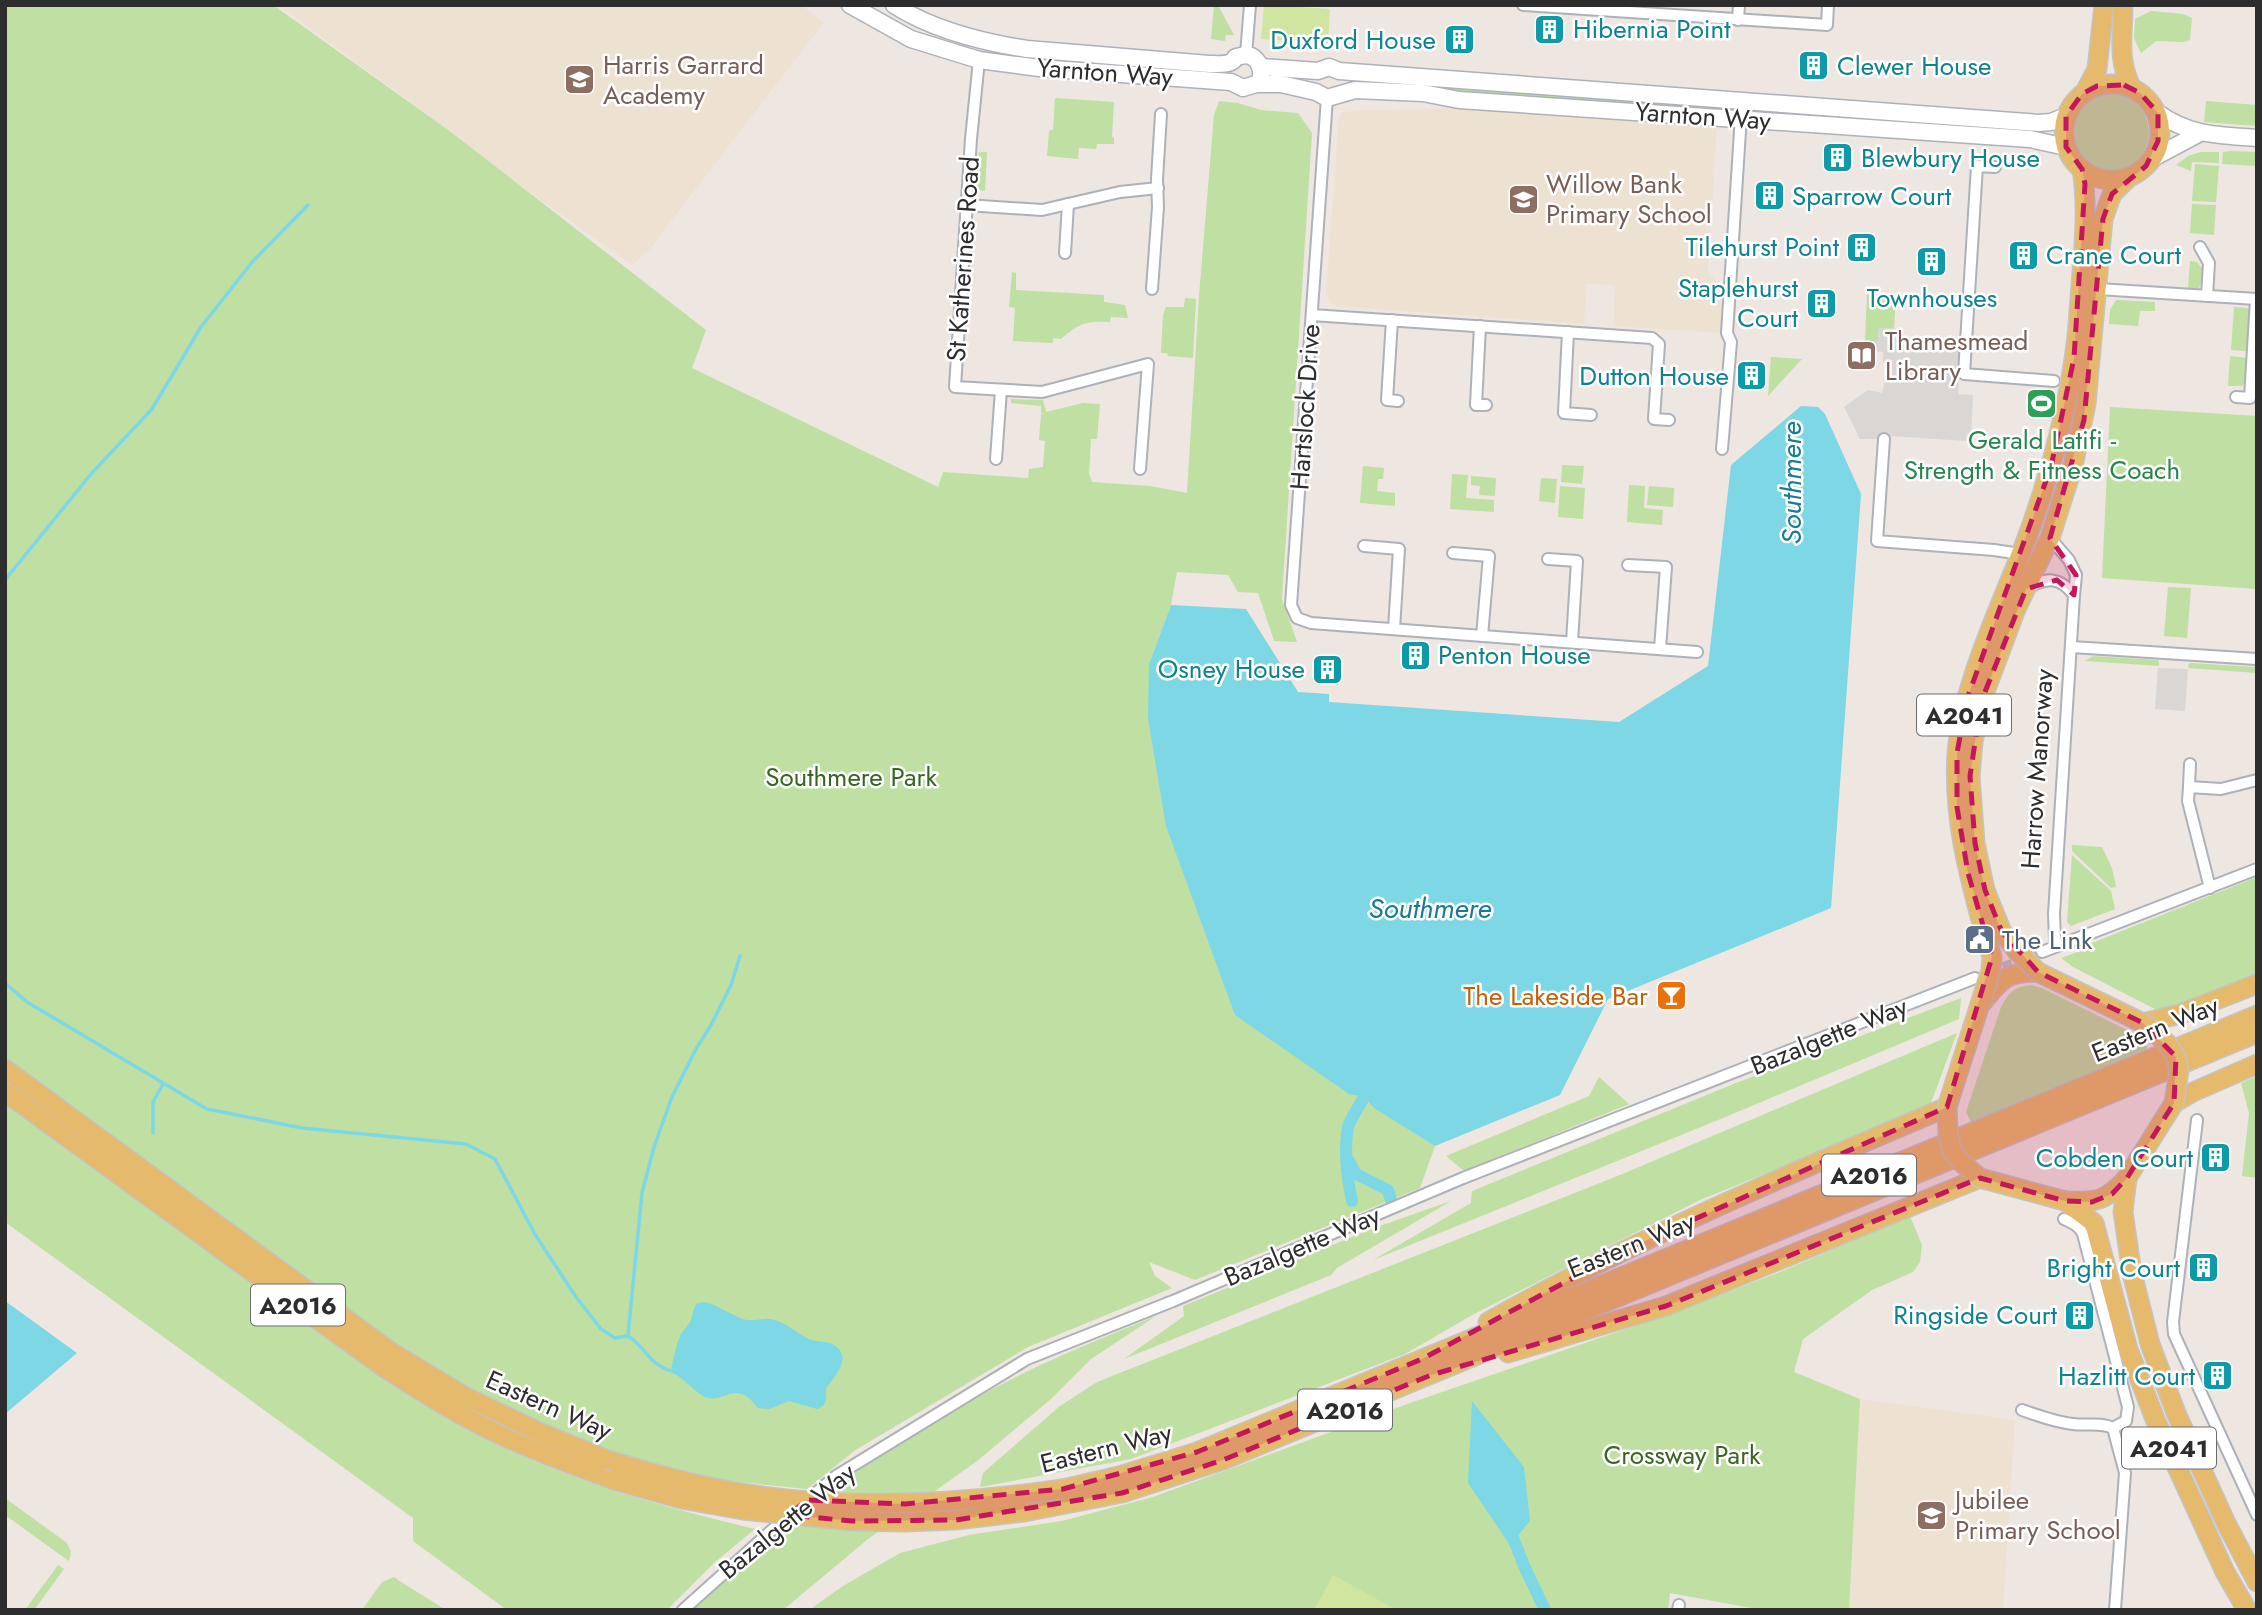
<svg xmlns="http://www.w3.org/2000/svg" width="2262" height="1615" font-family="Jost,sans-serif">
<rect width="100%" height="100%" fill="#ede6e1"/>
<g fill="#ede1d2">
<path d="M278,5H801L824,22L648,251L632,265L477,154L461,139Z"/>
<path d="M1465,108L1717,126L1708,272L1726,292L1722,333L1614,326L1615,285L1587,284L1584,324L1334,306L1326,294L1339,117L1341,113L1351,111Z"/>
<path d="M1860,1399L2015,1420L2003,1610H1849Z"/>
</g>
<g fill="#bfdfa3">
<path d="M5,5H273L451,132L706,330L692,368L938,487L943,472L1028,478L1029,469L1043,467L1045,441L1039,440L1041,414L1044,413H1041V406L1011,403V399L1043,400L1046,412L1083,403L1100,404L1097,439H1091L1089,473L1092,482L1150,486L1187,493L1199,296L1214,115L1219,101L1238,103L1261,110L1298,113L1312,133L1282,599L1297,642L1274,641L1258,593L1238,592L1228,575L1177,572L1171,605L1149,664L1235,1015L1435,1146L1420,1188L1195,1280L1149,1262L1155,1276L1172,1288L1028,1347L854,1451L807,1489L719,1480L570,1445L463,1386L385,1337L5,1058Z"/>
<path d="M1214,5H1218L1234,35H1226L1225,41L1211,39Z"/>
<path d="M2151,11L2183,14L2192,18L2190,40L2184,42L2156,41L2141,53L2134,38L2135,19Z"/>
<path d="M1350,78L1725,107V112L1349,88Z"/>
<circle cx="2110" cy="132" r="39"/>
<path d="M1055,98L1114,102L1112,137L1114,138V144H1097L1096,149L1079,148L1078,159L1047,156L1049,131L1053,129Z"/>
<path d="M2206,101L2257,105V126L2204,122Z"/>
<path d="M2231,151L2257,152V166L2222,164L2223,152Z"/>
<path d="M979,152H987L985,191L978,190L977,184Z"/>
<path d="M2201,152H2219V163L2192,162L2191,171L2176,165L2188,156Z"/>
<path d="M2195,164L2219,166L2216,202L2192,201Z"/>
<path d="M2192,204L2216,205L2214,235L2190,233Z"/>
<path d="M2190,261L2197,262L2203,270L2202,281L2199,288H2188Z"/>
<path d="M1012,272L1016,273V290L1104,295V302L1125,305L1128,318L1111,317L1110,322C1086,321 1079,323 1061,339L1053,338V343L1013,341L1015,308L1009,307Z"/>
<path d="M1867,294L1896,296L1894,329L1879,328L1878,341H1865Z"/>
<path d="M1185,298L1196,299L1193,358L1168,356L1167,353H1161L1163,315L1166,307H1184Z"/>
<path d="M2116,300L2155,302V311H2140L2138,326L2109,324L2110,310Z"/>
<path d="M2234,307L2247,308L2250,311L2249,348L2245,351L2231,350Z"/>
<path d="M2230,356L2247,358L2246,382L2242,386H2228Z"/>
<path d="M1771,357L1802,359L1768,396Z"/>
<path d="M2110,407L2257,416V589L2102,578Z"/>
<path d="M1562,465L1584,466L1582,484L1561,482Z"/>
<path d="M1363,466L1384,468L1383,479H1378L1377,491L1395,493V506L1360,503Z"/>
<path d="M1452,474L1468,475L1466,498L1494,500V512L1450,509Z"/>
<path d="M1471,476L1496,478L1495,496L1479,495L1480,486L1471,485Z"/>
<path d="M1541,478L1557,479L1555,503L1539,501Z"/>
<path d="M1629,485L1645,486L1644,508L1663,510L1662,525L1627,522Z"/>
<path d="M1560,486L1585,488L1583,519L1558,517Z"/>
<path d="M1649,486L1674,488L1673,507L1647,505Z"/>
<path d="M2168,587L2191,588L2187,638L2164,636Z"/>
<path d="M2093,656L2158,660L2159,663V666L2085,661Z"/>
<path d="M2189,663L2257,667V673L2188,668Z"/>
<path d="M2072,845L2102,847L2112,868L2116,887L2111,888L2072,851Z"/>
<path d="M2072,855L2111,891L2115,909L2071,926L2067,922Z"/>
<path d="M2257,877V976L2176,1009H2155L2073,967L2061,958L2083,950L2082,947Z"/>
<path d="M2031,985L2042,988L2145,1039L2147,1049L1972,1124L1966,1112L2001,1007C2008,993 2015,986 2031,985Z"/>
<path d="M1961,998L1959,1019L1723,1118L1373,1260L1471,1203L1472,1191L1736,1083Z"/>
<path d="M1957,1033L1929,1108L1700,1200L1474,1314L1405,1354L1131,1459L980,1487L983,1473L1060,1406L1097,1382L1620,1175Z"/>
<path d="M2257,1076V1178L2242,1176L2249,1113L2241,1083Z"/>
<path d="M1599,1077L1629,1104L1464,1171L1446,1156L1589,1096Z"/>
<path d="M5,1101L421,1403C444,1416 467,1430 491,1442C575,1482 665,1508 755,1529L715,1562L667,1610H507L413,1541V1518L5,1222Z"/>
<path d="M1451,1201L1337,1268L1331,1275L1124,1359L1184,1316L1183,1306L1374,1228Z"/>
<path d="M1910,1216L1922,1245L1920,1262L1913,1272L1872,1290L1803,1339L1794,1372L1860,1399L1849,1610H1762L1670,1593L1668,1610H809L843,1586L900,1553L969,1535L1062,1521L1153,1497L1413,1402L1681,1310L1785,1270Z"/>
<path d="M1156,1316L1091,1359L1051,1399L977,1461L868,1539L783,1610H692C788,1514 902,1432 1024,1373C1067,1352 1112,1334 1156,1316Z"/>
<path d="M5,1498L67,1543L71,1552L69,1561L5,1515Z"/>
<path d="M58,1565L64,1569L34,1610H25Z"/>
<path d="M394,1577L398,1580L446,1610H362L382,1582Z"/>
</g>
<g fill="#d0e59f">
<path d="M1264,5L1330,9L1328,43L1261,39Z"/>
<path d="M1333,1575L1397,1610H1314Z"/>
</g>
<g fill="#dad6d3">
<path d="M1879,328L1904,329V337L1961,340L1958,394L1973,395L1971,438H1967L1966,441L1890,436L1884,439H1860L1844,407L1868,390L1882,393L1889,364L1883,363V352L1864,351L1865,341H1878Z"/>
<path d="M2158,668L2188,669L2185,711L2155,709Z"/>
</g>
<g fill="#7ed7e5">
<path d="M1801,406L1818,407L1825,414L1861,494L1831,908L1608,999L1560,1095L1435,1146L1374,1108L1364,1097L1349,1094L1235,1015L1166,826L1148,718L1149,664L1171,605L1246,609L1298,692L1329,694V702L1619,722L1708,666L1731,465Z"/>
<path d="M5,1301L77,1353L5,1414Z"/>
<path d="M703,1302C717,1304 729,1314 743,1319C752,1322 761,1318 770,1319C785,1321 796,1333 809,1339C818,1343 828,1340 835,1346C838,1348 841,1351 842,1355C845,1367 832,1379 826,1388C826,1397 828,1406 817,1409L789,1401L769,1409L758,1408C754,1404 751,1399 746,1396C730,1386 720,1405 703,1396C692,1389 684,1378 671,1372C672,1364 677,1341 681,1334C684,1329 689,1325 691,1320C693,1314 693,1310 696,1304Z"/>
<path d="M1472,1401L1524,1467L1530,1521L1510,1545L1468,1483Z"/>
</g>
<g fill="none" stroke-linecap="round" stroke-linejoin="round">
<g stroke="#7ed7e5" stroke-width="3.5">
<path d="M5,580L91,474L152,409L201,327L253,261L308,205"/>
<path d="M5,983L27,1002L207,1109L302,1128L466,1144L495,1159L536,1236L576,1297L601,1329L615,1338L628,1336C649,1350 647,1364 674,1372"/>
<path d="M153,1133V1102L163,1084"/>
<path d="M628,1335L642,1193L654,1147L672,1097L696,1049L711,1025L731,985L740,956"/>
</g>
<g stroke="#7ed7e5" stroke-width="12">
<path d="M1349,1161L1356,1174L1388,1190L1391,1200"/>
<path d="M1352,1201C1347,1178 1344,1150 1348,1127C1351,1117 1359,1107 1364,1097"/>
<path d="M1508,1525L1525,1568L1545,1610"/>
</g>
<path stroke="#c7c1bd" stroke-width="10" stroke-dasharray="10 5" stroke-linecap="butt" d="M1989,973L2042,952"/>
<defs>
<g id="street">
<path d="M1523,5L1827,25L1828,5"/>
<path d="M1738,20L1739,5"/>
<path d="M1246,55L1250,5"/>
<path d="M979,60L971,139L955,387L1042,392L1148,364L1140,469"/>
<path d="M1327,98L1291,605L1297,618L1311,623L1697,652"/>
<path d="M1995,167L1977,166L1964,374L2054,381"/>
<path d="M966,205L1042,210L1120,192L1158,188"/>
<path d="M2200,247L2209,263L2207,296"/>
<path d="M1065,253L1068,204"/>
<path d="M1152,289L1158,207L1157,179L1161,114"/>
<path d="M2098,289L2257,299"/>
<path d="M1312,315L1652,338L1659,344L1654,419L1669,420"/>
<path d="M1392,320L1387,400L1398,401"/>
<path d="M1480,326L1476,405H1486"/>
<path d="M1568,332L1564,413L1591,415"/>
<path d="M2236,397L2250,398L2256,299"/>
<path d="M1884,439L1877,541L1994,550L2020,554"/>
<path d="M1722,449L1731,342L1727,333L1742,100"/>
<path d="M996,459L1001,390"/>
<path d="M2050,538L2069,560L2076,575L2074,595L2054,914L2055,939L2059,945"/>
<path d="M1364,546L1399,549L1394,629"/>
<path d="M1453,553L1489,556L1482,636"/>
<path d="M1548,559L1577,561L1572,642"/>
<path d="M1628,565L1666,567L1660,649"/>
<path d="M2026,589C2047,577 2059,576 2074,595"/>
<path d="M2072,647L2257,659"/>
<path d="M2189,787L2190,764"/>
<path d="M2210,888L2188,801L2189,787L2221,789L2257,780"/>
<path d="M2042,952L2257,869"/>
<path d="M2197,1120L2173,1322L2174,1334L2257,1515"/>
<path d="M2064,1219C2072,1223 2079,1225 2083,1234L2128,1407L2126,1421L2113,1428"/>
<path d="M2022,1410C2039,1416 2055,1422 2073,1424C2086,1426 2101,1422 2113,1428"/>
<path d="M2113,1428L2125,1473L2115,1610"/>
<path d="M806,1501L836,1476L1027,1359L1173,1301L1463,1178L1975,978"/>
<path d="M683,1610L791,1513"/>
<path d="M1678,1610L1679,1605"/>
</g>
<g id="secondary">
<path d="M850,5L911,39L979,60L1039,68L1231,82L1243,88L1256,84H1281L1316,92L1327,98L1355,90L1423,93L1459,100L2030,139L2066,147"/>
<path d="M894,5C933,30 981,42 1027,49L1209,64C1215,64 1226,65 1231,62C1240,57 1230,58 1241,56C1254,52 1262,64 1261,76"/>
<path d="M1261,67L1318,71L1329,67L1339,71L2039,123L2051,122L2066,116"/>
<path d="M2158,113C2190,136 2219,135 2257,138"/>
<path d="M2153,158L2200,133"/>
</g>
<g id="primary">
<path d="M2123,5C2123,36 2117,57 2131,87"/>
<circle cx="2112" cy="132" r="48"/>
<path d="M2085,92L2097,69L2104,5"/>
<path d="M1984,931C1968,873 1953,815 1957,754C1962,684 2002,604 2027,538C2048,480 2065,421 2074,359C2078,335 2079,310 2081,285C2084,248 2088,207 2082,169"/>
<path d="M2002,932L1985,890L1975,843L1970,776L1973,742L1981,702L2016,609L2050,538L2073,466L2086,404L2103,219L2112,194L2127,179"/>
<path d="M1982,1003C2001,979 2006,972 2038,972"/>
<path d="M2143,1023L2180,1014L2257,984"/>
<path d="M5,1069L391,1352L464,1396L539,1432L608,1460"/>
<path d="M5,1092L383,1367C419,1390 455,1413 494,1432C533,1451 573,1465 614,1480"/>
<path d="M2174,1103L2193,1092L2257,1064"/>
<path d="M2127,1178L2123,1212L2132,1273L2150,1344L2176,1413L2226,1523L2257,1582"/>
<path d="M2065,1201L2094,1223L2128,1349L2155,1419L2225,1572L2247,1610"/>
<path d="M2065,1201C2097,1202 2105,1202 2127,1178"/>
<path d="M1488,1322C1635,1239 1791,1173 1947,1107"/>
<path d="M1508,1353L1666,1306L1980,1178"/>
<path d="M1063,1489L1119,1476L1197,1452L2257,1015"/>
<path d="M1024,1512L1122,1493L1223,1460L2257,1033"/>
</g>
</defs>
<use href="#street" stroke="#adb1b8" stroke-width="14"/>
<use href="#secondary" stroke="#adb1b8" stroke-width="19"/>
<use href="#primary" stroke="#c4c4c4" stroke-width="21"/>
<use href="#street" stroke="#fff" stroke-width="10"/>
<use href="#secondary" stroke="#fff" stroke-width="16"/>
<use href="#primary" stroke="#e6ba6d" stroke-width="18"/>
<defs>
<g id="primary-bridge">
<path d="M1984,931L1992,957L1991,970L1947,1107L1948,1133L1952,1151L1962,1163L1980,1178L2065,1201"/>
<path d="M2002,932L2017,951L2038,972L2143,1023L2167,1043L2176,1057L2179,1071L2174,1103L2127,1178"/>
<path d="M608,1460C654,1474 701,1487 748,1494C853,1510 959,1504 1063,1489"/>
<path d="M614,1480L681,1499L743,1510L852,1521L905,1522L956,1520L1024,1512"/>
</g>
</defs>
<use href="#primary-bridge" stroke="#c4c4c4" stroke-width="21" stroke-linecap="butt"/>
<use href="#primary-bridge" stroke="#e6ba6d" stroke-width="18"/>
</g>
<path fill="#c2185b" fill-opacity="0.2" stroke="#c2185b" stroke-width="5" stroke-dasharray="14 9" stroke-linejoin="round" d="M2124,85L2140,93L2158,113V141L2146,166L2112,194L2103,219L2084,420L2050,538L2076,575L2074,595L2057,580L2026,589L1981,702L1970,776L1975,843L1985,890L2002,932L2038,972L2143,1023L2176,1057L2174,1103L2127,1178L2112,1194L2092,1202L2065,1201L1980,1178L1666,1306L1431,1375L1223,1460L1122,1493L956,1520L852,1521L789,1515L807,1500L905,1504L1063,1489L1197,1452L1422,1359L1627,1249L1947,1107L1992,957L1968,873L1957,807V753L1967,699L2051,467L2074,358L2085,184L2082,169L2066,147V116L2082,94L2097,86Z"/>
<defs>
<symbol id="building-square" viewBox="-11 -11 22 22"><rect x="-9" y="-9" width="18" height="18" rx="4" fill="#0f9aa8" stroke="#fff"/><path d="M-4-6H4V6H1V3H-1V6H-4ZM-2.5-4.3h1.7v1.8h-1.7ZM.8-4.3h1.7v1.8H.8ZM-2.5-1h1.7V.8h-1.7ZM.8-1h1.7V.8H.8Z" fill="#fff"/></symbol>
<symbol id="school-square" viewBox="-11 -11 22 22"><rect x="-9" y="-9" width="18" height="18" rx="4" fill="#8d6e63" stroke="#fff"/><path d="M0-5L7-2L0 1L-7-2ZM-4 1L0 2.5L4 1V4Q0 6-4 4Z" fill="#fff"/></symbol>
<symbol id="library-square" viewBox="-11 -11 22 22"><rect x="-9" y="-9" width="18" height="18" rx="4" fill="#8d6e63" stroke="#fff"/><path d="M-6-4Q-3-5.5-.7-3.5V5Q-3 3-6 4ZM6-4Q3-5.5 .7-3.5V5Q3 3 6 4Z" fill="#fff"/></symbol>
<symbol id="stadium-square" viewBox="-11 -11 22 22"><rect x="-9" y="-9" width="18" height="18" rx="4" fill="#2e9e5b" stroke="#fff"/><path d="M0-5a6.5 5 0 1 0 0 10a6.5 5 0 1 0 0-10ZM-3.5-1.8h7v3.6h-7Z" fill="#fff"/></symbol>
<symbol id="civic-square" viewBox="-11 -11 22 22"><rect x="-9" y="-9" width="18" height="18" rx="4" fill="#5c6f8a" stroke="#fff"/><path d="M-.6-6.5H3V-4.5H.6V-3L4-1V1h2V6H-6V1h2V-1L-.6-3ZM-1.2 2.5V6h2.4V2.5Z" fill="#fff"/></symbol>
<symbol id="bar-square" viewBox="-11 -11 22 22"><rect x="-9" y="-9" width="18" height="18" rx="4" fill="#e8710a" stroke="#fff"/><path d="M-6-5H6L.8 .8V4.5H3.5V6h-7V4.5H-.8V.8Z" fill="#fff"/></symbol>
</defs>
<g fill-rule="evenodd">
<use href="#building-square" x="1532" y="12" width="35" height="35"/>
<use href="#building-square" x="1442" y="22" width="35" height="35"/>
<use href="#building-square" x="1796" y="48" width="35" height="35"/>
<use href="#school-square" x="562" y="62" width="35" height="35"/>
<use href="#building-square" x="1820" y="140" width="35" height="35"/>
<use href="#building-square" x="1752" y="178" width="35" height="35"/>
<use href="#school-square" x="1506" y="182" width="35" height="35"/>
<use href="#building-square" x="1844" y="230" width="35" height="35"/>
<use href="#building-square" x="2006" y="238" width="35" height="35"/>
<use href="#building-square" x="1914" y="244" width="35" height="35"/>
<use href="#building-square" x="1804" y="286" width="35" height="35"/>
<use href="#library-square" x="1844" y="338" width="35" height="35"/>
<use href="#building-square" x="1734" y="358" width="35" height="35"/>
<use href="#stadium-square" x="2024" y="386" width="35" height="35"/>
<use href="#building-square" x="1398" y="638" width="35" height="35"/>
<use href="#building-square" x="1310" y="652" width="35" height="35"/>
<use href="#civic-square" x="1962" y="922" width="35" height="35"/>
<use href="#bar-square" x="1654" y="978" width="35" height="35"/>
<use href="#building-square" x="2198" y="1140" width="35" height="35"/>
<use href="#building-square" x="2186" y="1250" width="35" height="35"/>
<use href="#building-square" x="2062" y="1298" width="35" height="35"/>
<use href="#building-square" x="2200" y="1358" width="35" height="35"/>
<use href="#school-square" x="1914" y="1498" width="35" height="35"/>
</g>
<g text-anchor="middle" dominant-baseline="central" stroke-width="5" stroke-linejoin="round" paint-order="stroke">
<g fill="#fff" stroke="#6c6c6c" stroke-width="2">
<rect x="1917" y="694.5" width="94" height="41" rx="5"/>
<rect x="1822" y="1154.5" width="94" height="41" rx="5"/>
<rect x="251" y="1284.5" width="94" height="41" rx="5"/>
<rect x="1298" y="1389.5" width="94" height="41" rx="5"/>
<rect x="2122" y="1427.5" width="94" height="41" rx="5"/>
</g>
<g font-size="24" font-weight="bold" fill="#2d2d2d">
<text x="1964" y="715">A2041</text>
<text x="1869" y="1175">A2016</text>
<text x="298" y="1305">A2016</text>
<text x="1345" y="1410">A2016</text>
<text x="2169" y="1448">A2041</text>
</g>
<g font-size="26" fill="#0d838f" stroke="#fff" text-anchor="end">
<text x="1573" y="29" text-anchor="start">Hibernia Point</text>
<text x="1436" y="40">Duxford House</text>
<text x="1837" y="66" text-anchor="start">Clewer House</text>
<text x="1861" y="158" text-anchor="start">Blewbury House</text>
<text x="1792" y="196" text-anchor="start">Sparrow Court</text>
<text x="1839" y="247">Tilehurst Point</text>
<text x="2046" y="255" text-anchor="start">Crane Court</text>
<text x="1798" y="288">Staplehurst<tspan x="1798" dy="30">Court</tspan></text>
<text x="1932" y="298" text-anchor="middle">Townhouses</text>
<text x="1729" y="376">Dutton House</text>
<text x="1438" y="655" text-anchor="start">Penton House</text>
<text x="1305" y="669">Osney House</text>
<text x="2193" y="1158">Cobden Court</text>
<text x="2180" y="1268">Bright Court</text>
<text x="2057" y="1315">Ringside Court</text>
<text x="2195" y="1376">Hazlitt Court</text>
</g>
<g font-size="26" fill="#785e54" stroke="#fff" text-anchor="start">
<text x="603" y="65">Harris Garrard<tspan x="603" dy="30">Academy</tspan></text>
<text x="1546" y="184">Willow Bank<tspan x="1546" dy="30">Primary School</tspan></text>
<text x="1885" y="341">Thamesmead<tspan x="1885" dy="30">Library</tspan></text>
<text x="1955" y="1500">Jubilee<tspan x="1955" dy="30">Primary School</tspan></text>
</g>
<g font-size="26" fill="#2d2d2d" stroke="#fff">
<text transform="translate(1105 72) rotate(4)">Yarnton Way</text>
<text transform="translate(1703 116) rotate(4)">Yarnton Way</text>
<text transform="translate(963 259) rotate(-86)">St Katherines Road</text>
<text transform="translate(1305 407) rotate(-86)">Hartslock Drive</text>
<text transform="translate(2037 769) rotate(-86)">Harrow Manorway</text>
<text transform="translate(2155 1029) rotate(-22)">Eastern Way</text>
<text transform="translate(1829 1036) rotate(-22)">Bazalgette Way</text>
<text transform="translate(1631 1245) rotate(-22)">Eastern Way</text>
<text transform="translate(1302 1246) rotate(-23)">Bazalgette Way</text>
<text transform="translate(549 1405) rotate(24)">Eastern Way</text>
<text transform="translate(1106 1448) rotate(-14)">Eastern Way</text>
<text transform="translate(787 1521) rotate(-39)">Bazalgette Way</text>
</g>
<g font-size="26" fill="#27864d" stroke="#fff">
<text x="2042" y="440">Gerald Latifi -<tspan x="2042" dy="30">Strength &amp; Fitness Coach</tspan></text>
</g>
<g font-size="26" fill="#386621" stroke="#fff">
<text x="851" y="777">Southmere Park</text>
<text x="1682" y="1455">Crossway Park</text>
</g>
<g font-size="26" fill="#4e5e75" stroke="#fff" text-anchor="start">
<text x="2002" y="940">The Link</text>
</g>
<g font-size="26" fill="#c56008" stroke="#fff" text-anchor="end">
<text x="1648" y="996">The Lakeside Bar</text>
</g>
<g font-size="28" font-style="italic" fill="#197a95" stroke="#fff">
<text transform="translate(1791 483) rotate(-90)">Southmere</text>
<text x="1430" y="908">Southmere</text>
</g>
</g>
<rect width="2262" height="1615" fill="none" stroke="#2d2d2d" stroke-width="14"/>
</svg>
